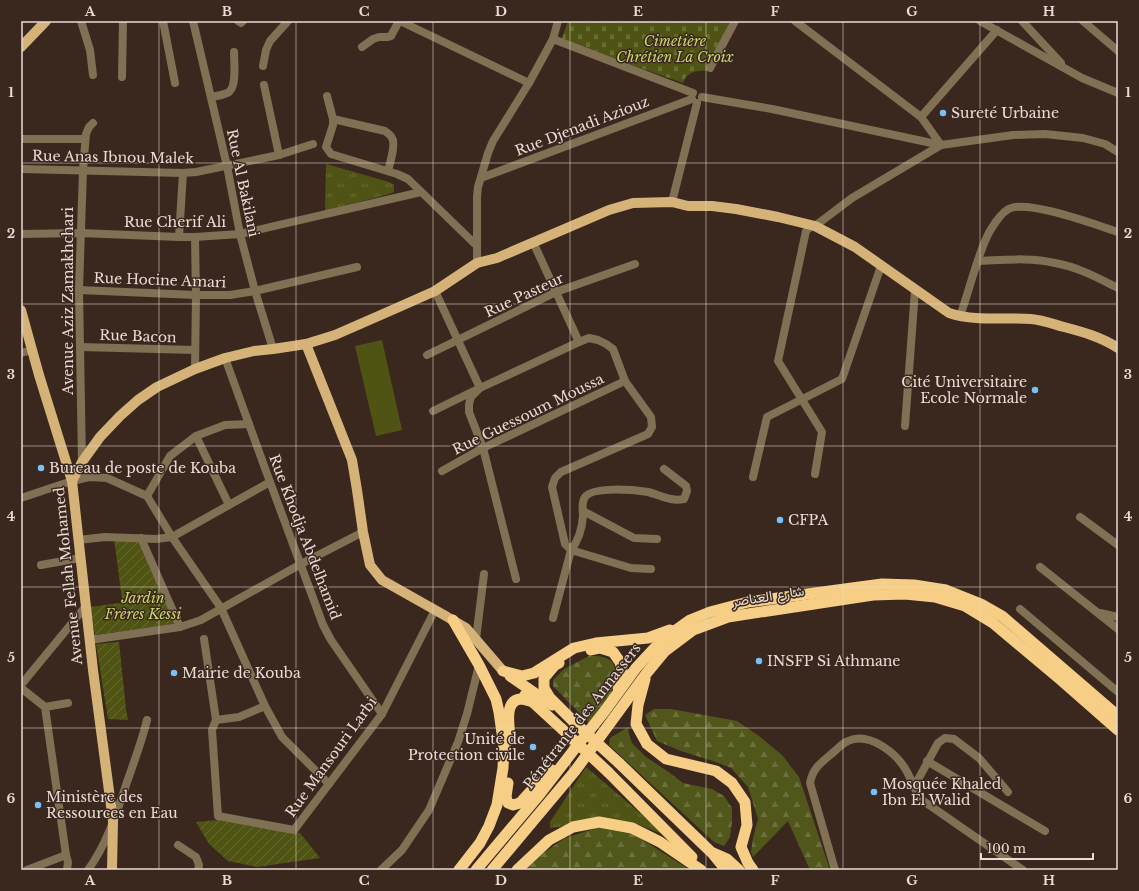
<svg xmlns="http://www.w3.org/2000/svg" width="1139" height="891" font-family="'Libre Baskerville',Vazirmatn,serif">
<defs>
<pattern id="grass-tufts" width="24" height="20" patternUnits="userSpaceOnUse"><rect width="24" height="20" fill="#4f5414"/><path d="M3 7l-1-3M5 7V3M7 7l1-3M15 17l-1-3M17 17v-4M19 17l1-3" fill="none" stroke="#686c35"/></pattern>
<pattern id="forest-firs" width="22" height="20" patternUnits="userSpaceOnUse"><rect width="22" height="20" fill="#51571b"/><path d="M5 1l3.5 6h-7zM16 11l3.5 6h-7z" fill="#6a6f3b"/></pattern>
<pattern id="cemetery-stones" width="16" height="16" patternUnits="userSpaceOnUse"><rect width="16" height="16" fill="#4f5414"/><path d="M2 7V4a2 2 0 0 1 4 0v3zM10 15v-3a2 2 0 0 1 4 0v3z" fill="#686c35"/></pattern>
<pattern id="garden-furrows" width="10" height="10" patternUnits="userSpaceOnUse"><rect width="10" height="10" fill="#4f5414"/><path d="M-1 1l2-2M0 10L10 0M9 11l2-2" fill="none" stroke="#686c35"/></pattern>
</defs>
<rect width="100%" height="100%" fill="#3a281e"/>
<g fill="url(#grass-tufts)">
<path d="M326,164L389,182L394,185V192L389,194L325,211Z"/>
<path d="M586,767L667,836L637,824L597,818L567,826L550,828V822Z"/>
</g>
<g fill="url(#forest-firs)">
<path d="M589,656C599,656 612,656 615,668C620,689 601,708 589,723L553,686V680L564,669Z"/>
<path d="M654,709H671L737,721L759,736L782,755L799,777L830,870H810L788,821L753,857L751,852L753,838L758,819L748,787L731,768L713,761L681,751L657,741L645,715Z"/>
<path d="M628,727L629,735L632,743L646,757L670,773L683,783L712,789L724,796L732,808V822L730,837L724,846L714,842L609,745L610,738Z"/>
<path d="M600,827L632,833L690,870H526L535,859L565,838Z"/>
</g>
<path fill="url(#cemetery-stones)" d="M568,21H730L707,71C696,70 687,72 683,83L564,41L562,38Z"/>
<g fill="url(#garden-furrows)">
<path d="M114,539L139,541L175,624L95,635L90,607L120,603L122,599Z"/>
<path d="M119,642L126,709L128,720L108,719L96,644Z"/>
<path d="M218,820L300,833L320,858L257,867L228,861L209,844L196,822Z"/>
</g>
<path fill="#4f5414" d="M382,340L402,430L376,436L355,346Z"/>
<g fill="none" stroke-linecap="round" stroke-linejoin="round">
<g stroke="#807054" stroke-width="8">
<path d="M81,21L90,50L93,75"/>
<path d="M163,21L175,83"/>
<path d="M193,21L227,166L240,234L255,291L273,349"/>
<path d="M238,21L241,23L243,21"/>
<path d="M400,21L529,83"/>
<path d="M795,21L921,117L941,145"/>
<path d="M980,21L1082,78L1118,93"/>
<path d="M1022,21L1061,63"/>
<path d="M1083,21L1118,51"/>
<path d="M553,39L693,93"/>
<path d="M362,47L373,39L379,37H387L391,36L399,21"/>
<path d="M263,66L266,50L270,41L288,21"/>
<path d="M710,68L735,21"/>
<path d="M122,77L123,21"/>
<path d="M264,85L279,155"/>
<path d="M327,96L333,119V125L326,147L331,154L397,174L408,179L477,246"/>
<path d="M211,97C217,96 224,95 229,92C237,86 234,61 234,52"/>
<path d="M702,97L772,109L941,145"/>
<path d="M921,117L997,30"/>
<path d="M333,119L385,131C387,133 391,135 392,138C396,144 390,163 388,171"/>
<path d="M21,139H85"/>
<path d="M21,169L183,173L196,172L279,155L313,144"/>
<path d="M481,178L692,99"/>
<path d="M672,202L697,103"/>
<path d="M21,234L81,233L179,237H195L240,234L421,192"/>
<path d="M179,237L183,173"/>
<path d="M533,242L579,342L589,338L598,340L606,344L613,349L625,381L651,417L652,427L648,434L561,472L555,478L552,487L565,544L571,550C579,540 582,529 583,516C583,510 581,503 585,497C593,486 635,490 648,492C660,495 671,502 684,499L687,491L686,486L664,469"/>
<path d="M978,261C1004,260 1030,257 1055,263C1078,267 1098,278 1118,288"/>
<path d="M477,263V197L478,187L488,153L493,141L529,83L553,39L558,21"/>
<path d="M79,290L196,295H230L255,291L357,267"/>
<path d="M435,291L480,388L471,397L469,404V412L483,448L516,579"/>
<path d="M960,316C969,291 975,265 985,241C989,231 1001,211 1011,208C1032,201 1096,225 1118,232"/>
<path d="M80,347L195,350"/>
<path d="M21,353L32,350"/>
<path d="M427,355L556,292L635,264"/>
<path d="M225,358L270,482L323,625L331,640L382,714"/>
<path d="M195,369L196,295L195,237"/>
<path d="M433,411L480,388L579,342"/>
<path d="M905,426L915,290"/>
<path d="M196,436L229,505"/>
<path d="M82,462L79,290L83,170L86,134L89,127L93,123"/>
<path d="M442,471L483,448L625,381"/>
<path d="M815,474L822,432L778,361L806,231L809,228L815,226L852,198L941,145L1013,135L1045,134L1083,138L1105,144L1118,152"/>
<path d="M753,477L767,417L842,379L881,266"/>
<path d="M147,496L170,456L196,436L225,425L249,424"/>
<path d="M21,498L72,481L89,477L107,478L147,496L172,537L221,608L265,706L282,737L329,784"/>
<path d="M583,511L634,538L657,539"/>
<path d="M1080,517L1118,545"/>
<path d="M141,538L180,627"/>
<path d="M78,540L105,537L156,539L172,537L270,482"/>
<path d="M41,565L80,558"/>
<path d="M1040,567L1118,629"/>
<path d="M1020,609L1118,692"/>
<path d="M1100,613L1118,617"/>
<path d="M553,618L571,550L631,568L651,569"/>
<path d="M204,639L216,720L212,730L218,816L294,830L382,714L435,610"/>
<path d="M476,639L484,574"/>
<path d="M90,640L180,627L201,620L301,564L363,532"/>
<path d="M21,685L86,606"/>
<path d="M21,688L45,707L66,855L68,862L67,870"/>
<path d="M45,707L68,703"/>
<path d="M216,720L239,717L265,706"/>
<path d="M927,761L1045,831"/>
<path d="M914,787L938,743L945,738L954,739L979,758L1008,792"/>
<path d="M178,845L196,857L199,865L198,870"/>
<path d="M27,870L66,855"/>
<path d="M88,870C107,844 117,812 127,782C134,762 142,741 147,720"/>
<path d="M381,870L402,850L429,810L458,742L467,714L479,665"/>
<path d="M835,870L810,783C813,766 824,761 836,750C839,747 843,743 848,741C869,731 896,753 906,770C912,780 914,791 922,800L1023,870"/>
</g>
<g stroke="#d5b378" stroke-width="10">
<path d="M21,47L46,21"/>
<path d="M21,310L39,375L72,481L93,670L113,821L112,870"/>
<path d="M306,344L352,460L357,490L363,532L370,565L382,580L444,615L466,628L503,671"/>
<path d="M72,481L82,462L100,437L120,416L138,400L157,387L195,369L225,358L254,351L273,349L306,344L335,335L399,307L435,291L477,263L497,258L609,210L633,203L672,202L688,206H712L736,209L778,217L815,226L855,247L949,313C976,322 1004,317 1031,319C1042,320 1053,324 1064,327C1083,332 1101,337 1118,348"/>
</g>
<g stroke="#f7ce85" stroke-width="11">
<path d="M453,620L479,665L496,699L499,712L504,747L503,768L497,805L489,826L480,843L459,870"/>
<path d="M591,650L600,648L613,652L620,662L623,674L618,687"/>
<path d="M559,663L555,665L544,678V688L550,698L573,721"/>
<path d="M503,671L522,676L534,673L574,648L596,643L648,638L670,630"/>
<path d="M510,676L552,705"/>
<path d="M645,679L638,705L636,724L647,744L666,759L716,771L732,783L745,802L747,825L741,847L748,863L753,870"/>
<path d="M525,695L562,729"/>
<path d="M510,740C510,729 503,701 520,699C523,699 527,700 530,701"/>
<path d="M619,763L711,852L727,859L739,870"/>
<path d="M608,772L692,857"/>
<path d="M508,783L506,797L508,803L513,805L520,803L541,780L552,770"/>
<path d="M713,854L726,870"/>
<path d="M476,870L540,794L573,751L604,712L636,668L662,640L690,620L710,612L748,602L882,584L914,585L946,590L981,604L1002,616L1118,716"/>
<path d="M492,870L575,771L646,674L665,651L693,630L728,617L873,595L905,594L935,597L965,606L993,623L1061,680L1118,730"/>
<path d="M517,870L549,840L573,827L599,822L632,828L660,842L701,870"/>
</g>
<g stroke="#f7ce85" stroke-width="11">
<path d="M573,721L619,763"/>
<path d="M562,729L608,772"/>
</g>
</g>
<path fill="none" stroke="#e9dcd6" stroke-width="1" stroke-opacity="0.55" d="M159,21V870M296,21V870M433,21V870M570,21V870M706,21V870M843,21V870M980,21V870M21,163H1118M21,304H1118M21,446H1118M21,587H1118M21,728H1118"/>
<g fill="#79bff8" stroke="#3a281e" stroke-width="1.5">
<circle cx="943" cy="113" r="4"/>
<circle cx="1035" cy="390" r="4"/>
<circle cx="41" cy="468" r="4"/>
<circle cx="780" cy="520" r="4"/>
<circle cx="759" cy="661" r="4"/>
<circle cx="174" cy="673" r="4"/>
<circle cx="533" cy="747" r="4"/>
<circle cx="874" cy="792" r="4"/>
<circle cx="38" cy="805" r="4"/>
</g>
<g text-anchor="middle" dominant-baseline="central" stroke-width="3" stroke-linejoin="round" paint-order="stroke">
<g font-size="14" font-style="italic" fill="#cad56a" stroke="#3a281e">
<text x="675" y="41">Cimetière<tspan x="675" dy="16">Chrétien La Croix</tspan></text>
<text x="143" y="598">Jardin<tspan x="143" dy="16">Frères Kessi</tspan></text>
</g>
<g font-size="14" fill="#e9dcd6" stroke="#3a281e" text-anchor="start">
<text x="951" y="113">Sureté Urbaine</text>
<text x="1027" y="382" text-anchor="end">Cité Universitaire<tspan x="1027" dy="16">Ecole Normale</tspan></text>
<text x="49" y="468">Bureau de poste de Kouba</text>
<text x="788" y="520">CFPA</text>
<text x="767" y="661">INSFP Si Athmane</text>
<text x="182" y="673">Mairie de Kouba</text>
<text x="525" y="739" text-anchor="end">Unité de<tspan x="525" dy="16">Protection civile</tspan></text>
<text x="882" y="784">Mosquée Khaled<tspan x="882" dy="16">Ibn El Walid</tspan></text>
<text x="46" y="797">Ministère des<tspan x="46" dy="16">Ressources en Eau</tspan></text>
</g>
<g font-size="14" fill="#e9dcd6" stroke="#3a281e">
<text transform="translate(582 126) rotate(-21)">Rue Djenadi Aziouz</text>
<text transform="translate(113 157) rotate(1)">Rue Anas Ibnou Malek</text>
<text transform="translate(243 183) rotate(78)">Rue Al Bakilani</text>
<text x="175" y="222">Rue Cherif Ali</text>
<text transform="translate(160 280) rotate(2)">Rue Hocine Amari</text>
<text transform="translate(524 295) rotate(-25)">Rue Pasteur</text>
<text transform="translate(68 301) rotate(-90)">Avenue Aziz Zamakhchari</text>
<text transform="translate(138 336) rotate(2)">Rue Bacon</text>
<text transform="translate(528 414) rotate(-26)">Rue Guessoum Moussa</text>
<text transform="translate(305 537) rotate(69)">Rue Khodja Abdelhamid</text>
<text transform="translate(68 576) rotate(-96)">Avenue Fellah Mohamed</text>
<text transform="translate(768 596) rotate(-9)">شارع العناصر</text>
<text transform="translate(582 716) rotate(-52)">Pénétrante des Annassers</text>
<text transform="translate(331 757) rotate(-54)">Rue Mansouri Larbi</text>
</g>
</g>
<rect width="1139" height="891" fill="none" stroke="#3a281e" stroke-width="44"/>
<path d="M981 853v6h112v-6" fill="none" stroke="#e9dcd6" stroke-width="2"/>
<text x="987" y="853" font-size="12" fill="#e9dcd6" stroke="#3a281e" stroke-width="3" paint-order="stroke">100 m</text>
<rect x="22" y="22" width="1095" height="847" fill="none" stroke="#e9dcd6" stroke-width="1.5"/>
<g font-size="13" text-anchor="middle" font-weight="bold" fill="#e9dcd6">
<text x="90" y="16">A</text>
<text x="227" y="16">B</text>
<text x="364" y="16">C</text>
<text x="501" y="16">D</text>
<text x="638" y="16">E</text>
<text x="775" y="16">F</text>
<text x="912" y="16">G</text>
<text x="1049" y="16">H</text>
<text x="11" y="97">1</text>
<text x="1128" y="97">1</text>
<text x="11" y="238">2</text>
<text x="1128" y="238">2</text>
<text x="11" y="379">3</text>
<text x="1128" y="379">3</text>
<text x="11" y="521">4</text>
<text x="1128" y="521">4</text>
<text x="11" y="662">5</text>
<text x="1128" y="662">5</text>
<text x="11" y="803">6</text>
<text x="1128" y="803">6</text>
<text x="90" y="885">A</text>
<text x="227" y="885">B</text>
<text x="364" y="885">C</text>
<text x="501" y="885">D</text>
<text x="638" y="885">E</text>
<text x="775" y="885">F</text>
<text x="912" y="885">G</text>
<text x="1049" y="885">H</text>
</g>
</svg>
